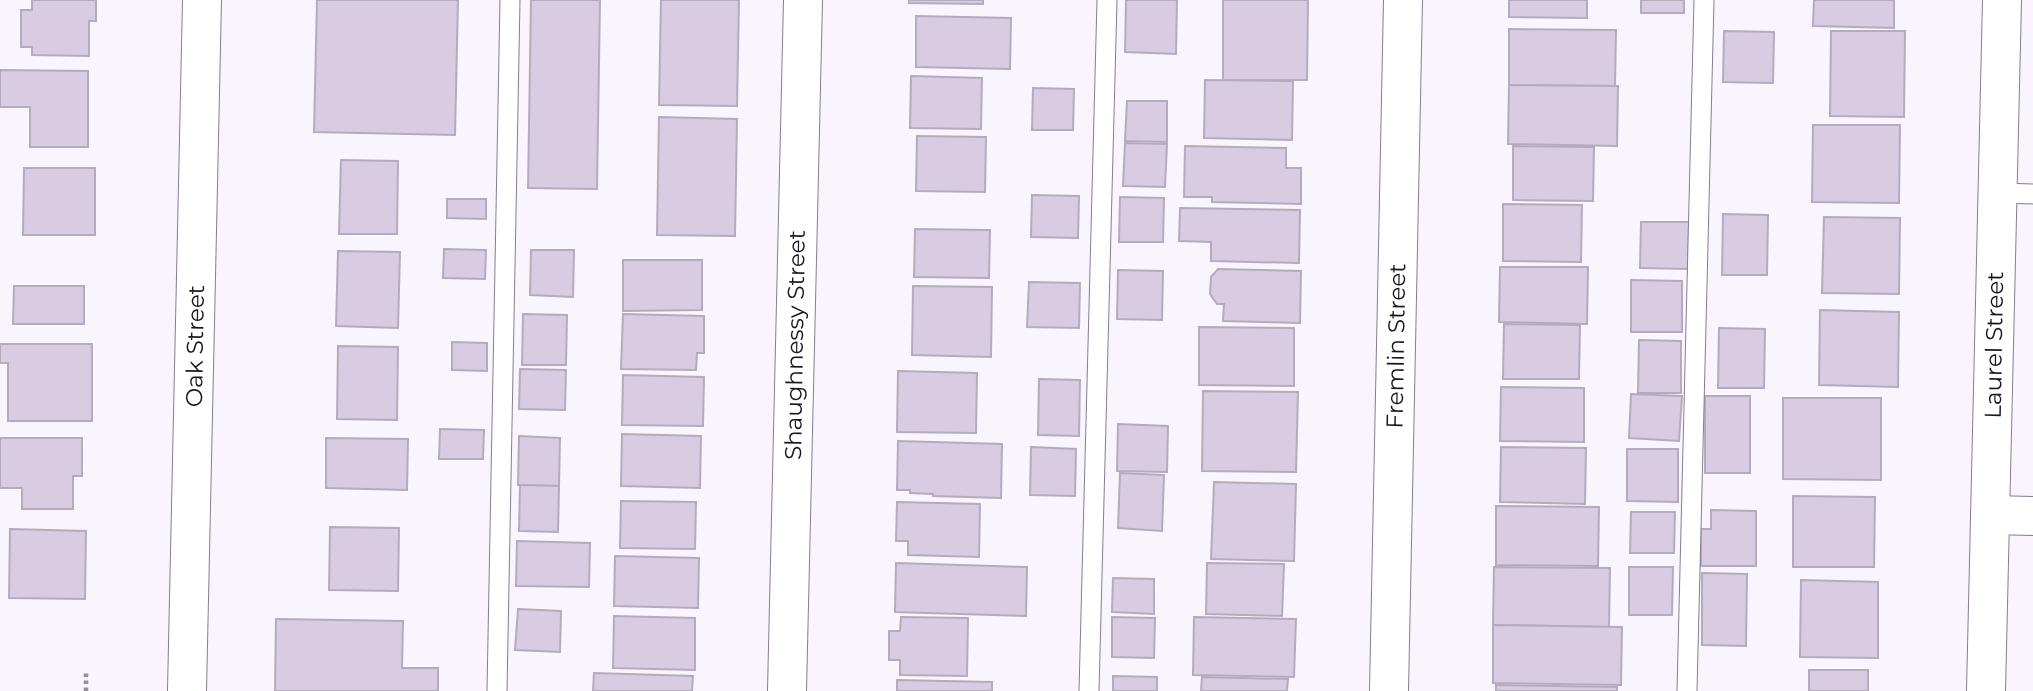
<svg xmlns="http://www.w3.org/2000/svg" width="2033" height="691" font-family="Montserrat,sans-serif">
<rect width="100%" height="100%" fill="#f9f4fd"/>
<g fill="#d7cce1" stroke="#b5abbf" stroke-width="2">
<path d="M32,0H96V21H89V56L32,55V47H21V10H32Z"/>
<path d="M317,0H458L455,135L314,132Z"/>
<path d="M531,0H600L597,189L528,188Z"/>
<path d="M661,0H739L737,106L659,105Z"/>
<path d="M909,0H983V4L909,3Z"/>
<path d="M1126,0H1177L1176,54L1125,52Z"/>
<path d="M1223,0H1308L1307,80H1223Z"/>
<path d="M1509,0H1587V18L1509,17Z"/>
<rect x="1641" y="0" width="43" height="13"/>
<path d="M1814,0H1894V28L1813,26Z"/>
<path d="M916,16L1011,18L1010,69L916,67Z"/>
<path d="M1509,29L1616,30L1615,86L1509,85Z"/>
<path d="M1724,31L1774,32L1773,83L1723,82Z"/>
<path d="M1831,31H1905L1904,117L1830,116Z"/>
<path d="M0,70L88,71V147H30V107H0Z"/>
<path d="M911,76L982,78L981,129L910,128Z"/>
<path d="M1205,80L1293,81L1292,140L1204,138Z"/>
<path d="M1509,85L1618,86L1617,146L1508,144Z"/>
<path d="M1033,88L1074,89L1073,130H1032Z"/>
<path d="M1127,101H1167V142L1125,141Z"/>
<path d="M659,117L737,119L735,236L657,235Z"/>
<path d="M1813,125H1900L1899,203L1812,202Z"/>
<path d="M917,136L986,137L985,192L916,191Z"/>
<path d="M1125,143L1167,144L1165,187L1123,186Z"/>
<path d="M1185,146L1286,148V168H1301V204L1212,202V197H1184Z"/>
<path d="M1513,146L1594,147L1593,201L1513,200Z"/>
<path d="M341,160L398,161L397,234H339Z"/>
<path d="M24,168H95V235H23Z"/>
<path d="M1032,195L1079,196L1078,238L1031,237Z"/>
<path d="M1120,197L1164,198L1163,242H1119Z"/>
<path d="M447,199H486V219L447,218Z"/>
<path d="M1503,204L1582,205L1581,262L1503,261Z"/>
<path d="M1180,208L1300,210L1299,263L1211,261V242L1179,241Z"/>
<path d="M1723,214L1768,215L1767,275H1722Z"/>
<path d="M1824,217L1900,218L1899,294L1822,293Z"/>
<path d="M1641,222H1689L1688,269L1640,268Z"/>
<path d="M915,229L990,230L989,278L914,277Z"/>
<path d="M444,249L486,250L485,279L443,278Z"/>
<path d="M531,250H574L573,297L530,295Z"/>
<path d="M338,251L400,252L398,328L336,326Z"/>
<path d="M623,260H702V310L623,311Z"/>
<path d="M1500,267H1588L1587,324L1499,322Z"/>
<path d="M1218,269L1301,271L1300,323L1223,321L1224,304H1217L1210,294L1211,277Z"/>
<path d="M1118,270L1163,271L1162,320L1117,319Z"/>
<path d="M1631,280L1682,281V332H1631Z"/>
<path d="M1029,282L1080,283L1079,328L1027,327Z"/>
<path d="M14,286H84V324H13Z"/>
<path d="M913,286L992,287L991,357L912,355Z"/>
<path d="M1820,310L1899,312L1898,387L1819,385Z"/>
<path d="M523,314L567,315L566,365H522Z"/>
<path d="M623,314L704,316V353H697L696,370L621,369Z"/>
<path d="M1504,324L1580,325L1579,379H1503Z"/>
<path d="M1199,327L1294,328V386L1199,385Z"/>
<path d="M1719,328L1765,329L1764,388H1718Z"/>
<path d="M1639,340L1681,341V393H1638Z"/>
<path d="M452,342L487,343V371L452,370Z"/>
<path d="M0,344H92V421H8V363H0Z"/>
<path d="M338,346L398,347L397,420L337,419Z"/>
<path d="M520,369L566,370L565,410L519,409Z"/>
<path d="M898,371L977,373L976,433L897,432Z"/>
<path d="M623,375L704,377L703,426L622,425Z"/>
<path d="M1039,379L1080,380L1079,436L1038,435Z"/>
<path d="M1501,387L1584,388V442L1500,441Z"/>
<path d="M1203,391L1298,392L1296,472L1202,471Z"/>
<path d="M1631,394L1682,396L1679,441L1629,438Z"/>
<rect x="1705" y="396" width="45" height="77"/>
<path d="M1783,398H1881V480L1783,479Z"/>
<path d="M1118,424L1168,426L1167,472L1117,471Z"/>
<path d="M440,429L484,430L483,459H439Z"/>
<path d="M622,434L701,436L700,488L621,486Z"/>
<path d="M519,436L560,438L559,486L518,485Z"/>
<path d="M0,438H82V476H73V509H22V488H0Z"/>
<path d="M326,438L408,439L407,490L326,488Z"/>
<path d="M898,441L1002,444L1001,498L933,496V494L910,493V490H897Z"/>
<path d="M1031,447L1076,449L1075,496L1030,495Z"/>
<path d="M1501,447L1586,448L1585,504L1500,502Z"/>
<path d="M1627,449H1678V502L1627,501Z"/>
<path d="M1120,473L1164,475L1162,531L1118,528Z"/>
<path d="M1214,482L1296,484L1294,561L1211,559Z"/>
<path d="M520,485L559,486L558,532L519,531Z"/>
<path d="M1793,496L1875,497L1874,567H1793Z"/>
<path d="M621,501L696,502L695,549L620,548Z"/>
<path d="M897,502L980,504L979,557L908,555V541H896Z"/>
<path d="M1496,506L1599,507L1598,566L1496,565Z"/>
<path d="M1711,510L1756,511V566H1701V529H1711Z"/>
<path d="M1631,512H1675L1674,553H1630Z"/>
<path d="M330,527L399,528L398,591L329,590Z"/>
<path d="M10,529L86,531L85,599L9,598Z"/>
<path d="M517,541L590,543L589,587L516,586Z"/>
<path d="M615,556L699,558L698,608L614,606Z"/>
<path d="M896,563L1027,567L1026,616L895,612Z"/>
<path d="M1207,563L1284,564L1282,616L1206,614Z"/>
<path d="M1494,567L1610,568L1609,627L1493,625Z"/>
<path d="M1629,567H1673L1672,615H1629Z"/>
<path d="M1702,573L1747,574L1746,646L1702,645Z"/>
<path d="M1113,578L1154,579V614L1112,612Z"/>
<path d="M1801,580L1878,582V658L1800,657Z"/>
<path d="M518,609L561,611L560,652L515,650Z"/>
<path d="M614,616L695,618V670L613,668Z"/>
<path d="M901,617L968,618L967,676L900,675V660H889V631H900Z"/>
<path d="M1112,617L1155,618L1154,658L1112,657Z"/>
<path d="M1194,617L1296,619L1294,677L1193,675Z"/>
<path d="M276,619L403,621L402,668H438V691H275Z"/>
<path d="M1493,625L1622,627L1621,685L1493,683Z"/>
<rect x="1809" y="670" width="59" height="21"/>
<path d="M594,673L693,676L692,691H593Z"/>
<path d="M1113,676L1157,677V691H1113Z"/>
<path d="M1202,677L1288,679L1287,691H1201Z"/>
<path d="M897,680L992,682V691H897Z"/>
<path d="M1496,685L1617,687V691H1496Z"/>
</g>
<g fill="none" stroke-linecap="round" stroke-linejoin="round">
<defs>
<g id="lane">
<path d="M1998,193L2033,194"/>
<path d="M497,691L510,0"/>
<path d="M1089,691L1107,0"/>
<path d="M1687,691L1704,0"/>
</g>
<g id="street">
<path d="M1990,515L2033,516"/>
<path d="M787,691L803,0"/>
<path d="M1389,691L1403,0"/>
<path d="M1986,691L2002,0"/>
</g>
<path id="primary" d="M187,691L202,0"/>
</defs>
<use href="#lane" stroke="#877d8f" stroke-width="21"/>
<use href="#street" stroke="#877d8f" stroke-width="40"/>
<use href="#primary" stroke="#877d8f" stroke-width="40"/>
<path stroke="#949098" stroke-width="4.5" stroke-dasharray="3.5 3.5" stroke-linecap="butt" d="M86,691V672"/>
<use href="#lane" stroke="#fff" stroke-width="19"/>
<use href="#street" stroke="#fff" stroke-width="38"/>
<use href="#primary" stroke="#fff" stroke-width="38"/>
</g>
<g text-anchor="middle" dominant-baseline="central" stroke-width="5" stroke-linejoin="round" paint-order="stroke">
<g font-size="23" fill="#19151c" stroke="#fff">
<text transform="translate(795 345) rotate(-89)">Shaughnessy Street</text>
<text transform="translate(1994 345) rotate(-89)">Laurel Street</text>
<text transform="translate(195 346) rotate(-89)">Oak Street</text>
<text transform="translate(1396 346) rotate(-89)">Fremlin Street</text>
</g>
</g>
</svg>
